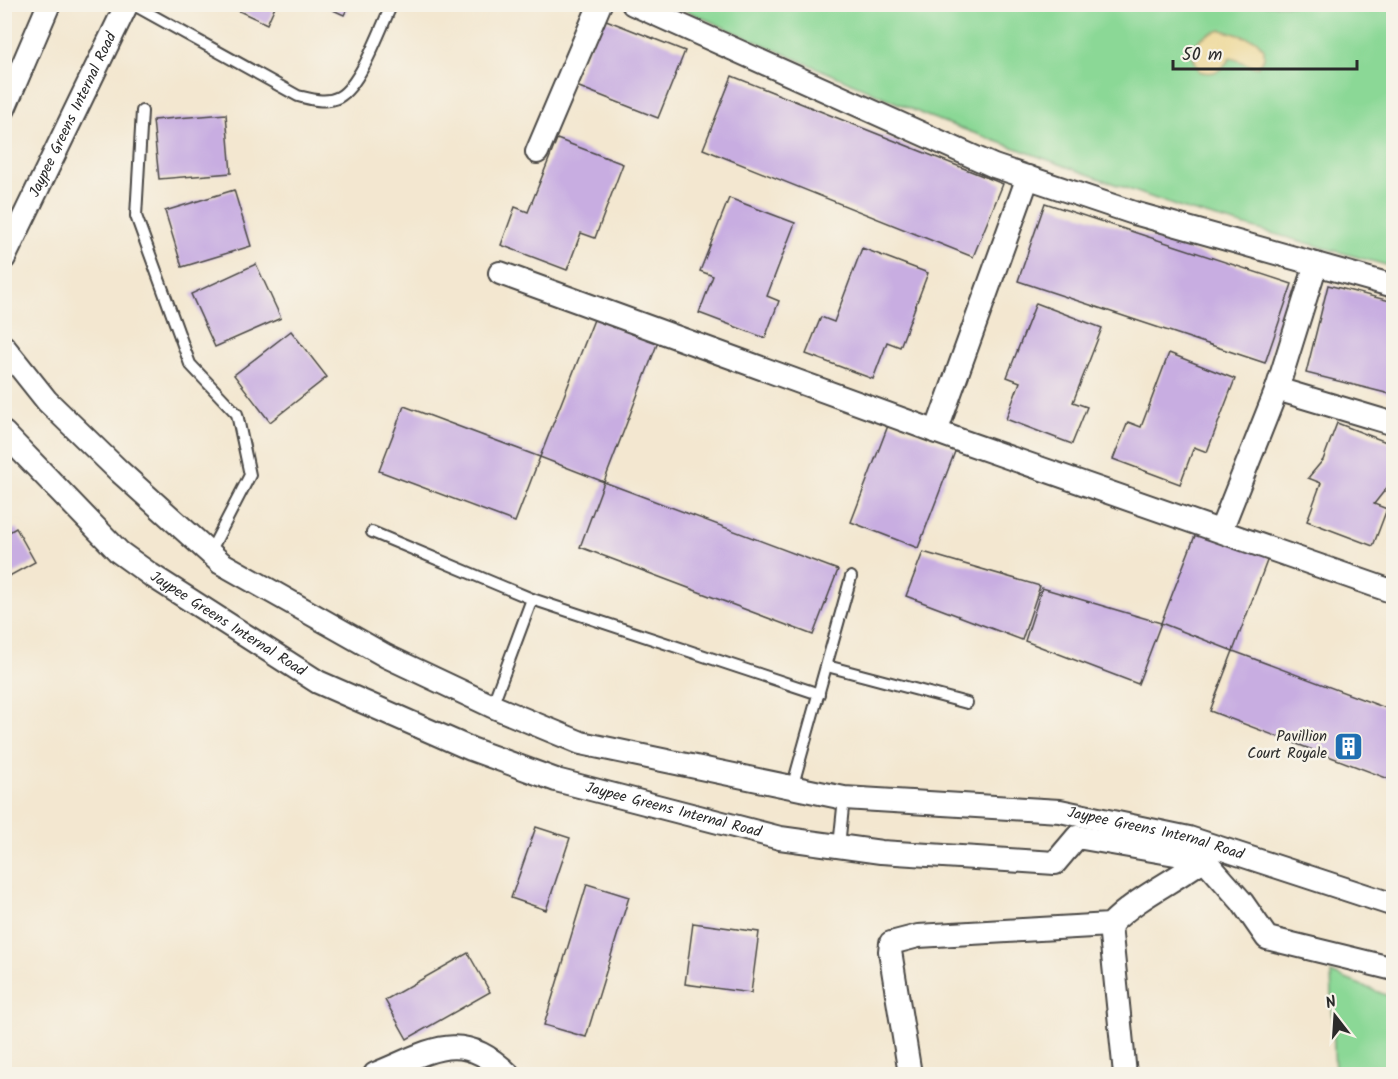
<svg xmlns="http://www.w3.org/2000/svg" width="1398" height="1079" font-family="Kalam,sans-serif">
<rect width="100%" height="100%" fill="#f7f3e8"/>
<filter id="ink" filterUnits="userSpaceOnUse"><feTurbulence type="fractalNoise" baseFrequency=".0167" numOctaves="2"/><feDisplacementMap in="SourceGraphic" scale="12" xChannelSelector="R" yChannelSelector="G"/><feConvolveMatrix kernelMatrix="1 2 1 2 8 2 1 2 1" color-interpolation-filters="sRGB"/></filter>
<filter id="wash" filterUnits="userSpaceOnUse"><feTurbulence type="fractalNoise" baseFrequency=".008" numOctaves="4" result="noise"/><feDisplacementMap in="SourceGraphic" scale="24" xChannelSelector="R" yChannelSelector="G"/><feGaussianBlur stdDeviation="1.35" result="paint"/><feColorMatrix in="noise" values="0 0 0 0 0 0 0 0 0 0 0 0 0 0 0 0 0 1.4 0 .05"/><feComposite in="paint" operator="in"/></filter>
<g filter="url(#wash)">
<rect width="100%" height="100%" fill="#f3e7d0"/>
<g fill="#8bd896" stroke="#5b8260" stroke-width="1.5">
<path d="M673,5H1393V267L1181,208L927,116Z"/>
<path d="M1331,973L1393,998V1074H1335Z"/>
</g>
<path fill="#eeda9e" stroke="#8c8264" stroke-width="1.5" d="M1222,30L1256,40L1264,49V58L1257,67C1247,66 1241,60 1230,58C1222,70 1215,76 1199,71L1191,51C1199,37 1206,34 1222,30Z"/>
<g id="blocks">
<g fill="#c8ade1">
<path d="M224,4H276L267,24Z"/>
<path d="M322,5H349L344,15Z"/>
<path d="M601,18L685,51L658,118L574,85Z"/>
<path d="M732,76L1003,184L973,257L703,149Z"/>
<path d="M226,114L231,173L159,179L153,120Z"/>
<path d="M557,139L623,164L595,238L581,233L567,270L501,245L515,207L528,212Z"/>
<path d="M234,190L251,246L182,267L165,211Z"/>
<path d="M729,198L795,223L767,296L779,301L765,338L699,313L713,276L700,271Z"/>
<path d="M1045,203L1292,284L1265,363L1018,281Z"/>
<path d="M862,248L928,273L900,347L887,342L873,379L806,354L821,317L834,322Z"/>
<path d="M256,264L281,318L215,347L191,294Z"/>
<path d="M1328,285L1394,302V395L1306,373Z"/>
<path d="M1036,303L1102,328L1073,402L1087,407L1072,444L1006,419L1020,382L1007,377Z"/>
<path d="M597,312L661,334L604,482L540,457L515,522L379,471L404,406L540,457Z"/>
<path d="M291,331L327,377L270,422L234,375Z"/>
<path d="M1169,353L1235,379L1207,452L1194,447L1180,484L1113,459L1128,422L1141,427Z"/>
<path d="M889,423L956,449L918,548L851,522Z"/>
<path d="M1337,423L1394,445V472L1389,485L1374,504L1387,509L1373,546L1307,521L1321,483L1308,478L1323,460Z"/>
<path d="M604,482L838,570L813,635L580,547Z"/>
<path d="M16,528L35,562L4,579V535Z"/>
<path d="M1198,528L1270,553L1233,651L1161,623Z"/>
<path d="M923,552L1040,586L1022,640L906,596Z"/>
<path d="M1042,588L1161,623L1138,684L1025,641Z"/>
<path d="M1233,651L1394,711V781L1210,711Z"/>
<path d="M536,827L570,838L546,910L511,898Z"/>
<path d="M587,884L629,897L586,1037L544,1025Z"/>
<path d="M693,923L759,932L751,993L685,984Z"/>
<path d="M468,953L490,992L407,1039L385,1000Z"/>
</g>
</g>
</g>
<g filter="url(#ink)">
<use href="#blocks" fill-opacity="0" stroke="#494744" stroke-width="1.5"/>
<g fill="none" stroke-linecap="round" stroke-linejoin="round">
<defs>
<g id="lane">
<path d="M132,4L298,96C311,99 326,104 339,97C361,85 381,27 392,4"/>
<path d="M142,111L136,216L190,364L237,414L250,475L210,552"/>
<path d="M372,532L532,599"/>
<path d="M827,666L967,703"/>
<path d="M492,706L532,599L819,694"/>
<path d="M792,788L851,577"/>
<path d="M839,846L844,798"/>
</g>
<g id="street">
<path d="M633,4L994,166L1134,213L1394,286"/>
<path d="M4,109L49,4"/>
<path d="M537,152L600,4"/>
<path id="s1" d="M4,258L127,4"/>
<path d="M1316,264L1277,389L1394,424"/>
<path d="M500,273L959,440L1394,592"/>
<path id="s2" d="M4,347L47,401L119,471L221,563L386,656L492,706L581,743L844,798L1060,811L1189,838L1394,905"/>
<path d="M936,432L1028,177"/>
<path id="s3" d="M4,433L119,552L151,575L318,682L471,749L556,780L780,838L881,852L1055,863L1077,837L1204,859L1242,902L1267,938L1394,969"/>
<path d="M1221,530L1277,389"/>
<path d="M1110,925L1125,1074"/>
<path d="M375,1074C428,1053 460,1026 508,1074"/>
<path d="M910,1074L890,951L891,943L918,936L1110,925C1137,897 1173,882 1204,859"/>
</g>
</defs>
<use href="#lane" stroke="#494744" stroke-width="14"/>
<use href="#street" stroke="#494744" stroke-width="26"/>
<use href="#lane" stroke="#fff" stroke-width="10"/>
<use href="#street" stroke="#fff" stroke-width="22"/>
</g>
</g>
<defs>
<symbol id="building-square" viewBox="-11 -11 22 22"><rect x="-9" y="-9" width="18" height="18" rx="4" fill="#1f6fb2" stroke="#f7f3e8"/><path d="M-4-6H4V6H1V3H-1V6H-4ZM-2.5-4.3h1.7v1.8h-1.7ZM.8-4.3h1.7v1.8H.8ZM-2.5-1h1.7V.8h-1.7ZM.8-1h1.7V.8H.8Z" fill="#fff"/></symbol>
</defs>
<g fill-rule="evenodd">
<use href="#building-square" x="1332" y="730" width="33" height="33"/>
</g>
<g text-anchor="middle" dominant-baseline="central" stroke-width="5" stroke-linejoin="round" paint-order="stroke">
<g font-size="15" fill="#2b2b2b" stroke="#f7f3e8">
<text stroke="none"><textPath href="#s1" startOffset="159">Jaypee Greens Internal Road</textPath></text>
<text stroke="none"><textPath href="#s3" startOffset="296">Jaypee Greens Internal Road</textPath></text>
<text stroke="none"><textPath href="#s3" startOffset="782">Jaypee Greens Internal Road</textPath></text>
<text stroke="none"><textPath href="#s2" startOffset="1293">Jaypee Greens Internal Road</textPath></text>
</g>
<g font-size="15" fill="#2b2b2b" stroke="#f7f3e8" text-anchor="end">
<text x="1327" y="737">Pavillion<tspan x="1327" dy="17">Court Royale</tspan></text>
</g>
</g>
<rect width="1398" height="1079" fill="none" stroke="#f7f3e8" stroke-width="24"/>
<g transform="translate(1335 1016) rotate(343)" stroke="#f7f3e8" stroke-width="4.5" paint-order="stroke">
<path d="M0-4.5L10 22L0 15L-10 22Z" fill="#2b2b2b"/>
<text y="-9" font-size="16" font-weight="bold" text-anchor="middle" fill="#2b2b2b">N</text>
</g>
<path d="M1173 60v9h184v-9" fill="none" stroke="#2b2b2b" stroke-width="3"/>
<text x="1182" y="60" font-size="18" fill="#2b2b2b" stroke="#f7f3e8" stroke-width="4.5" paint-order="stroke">50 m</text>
</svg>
